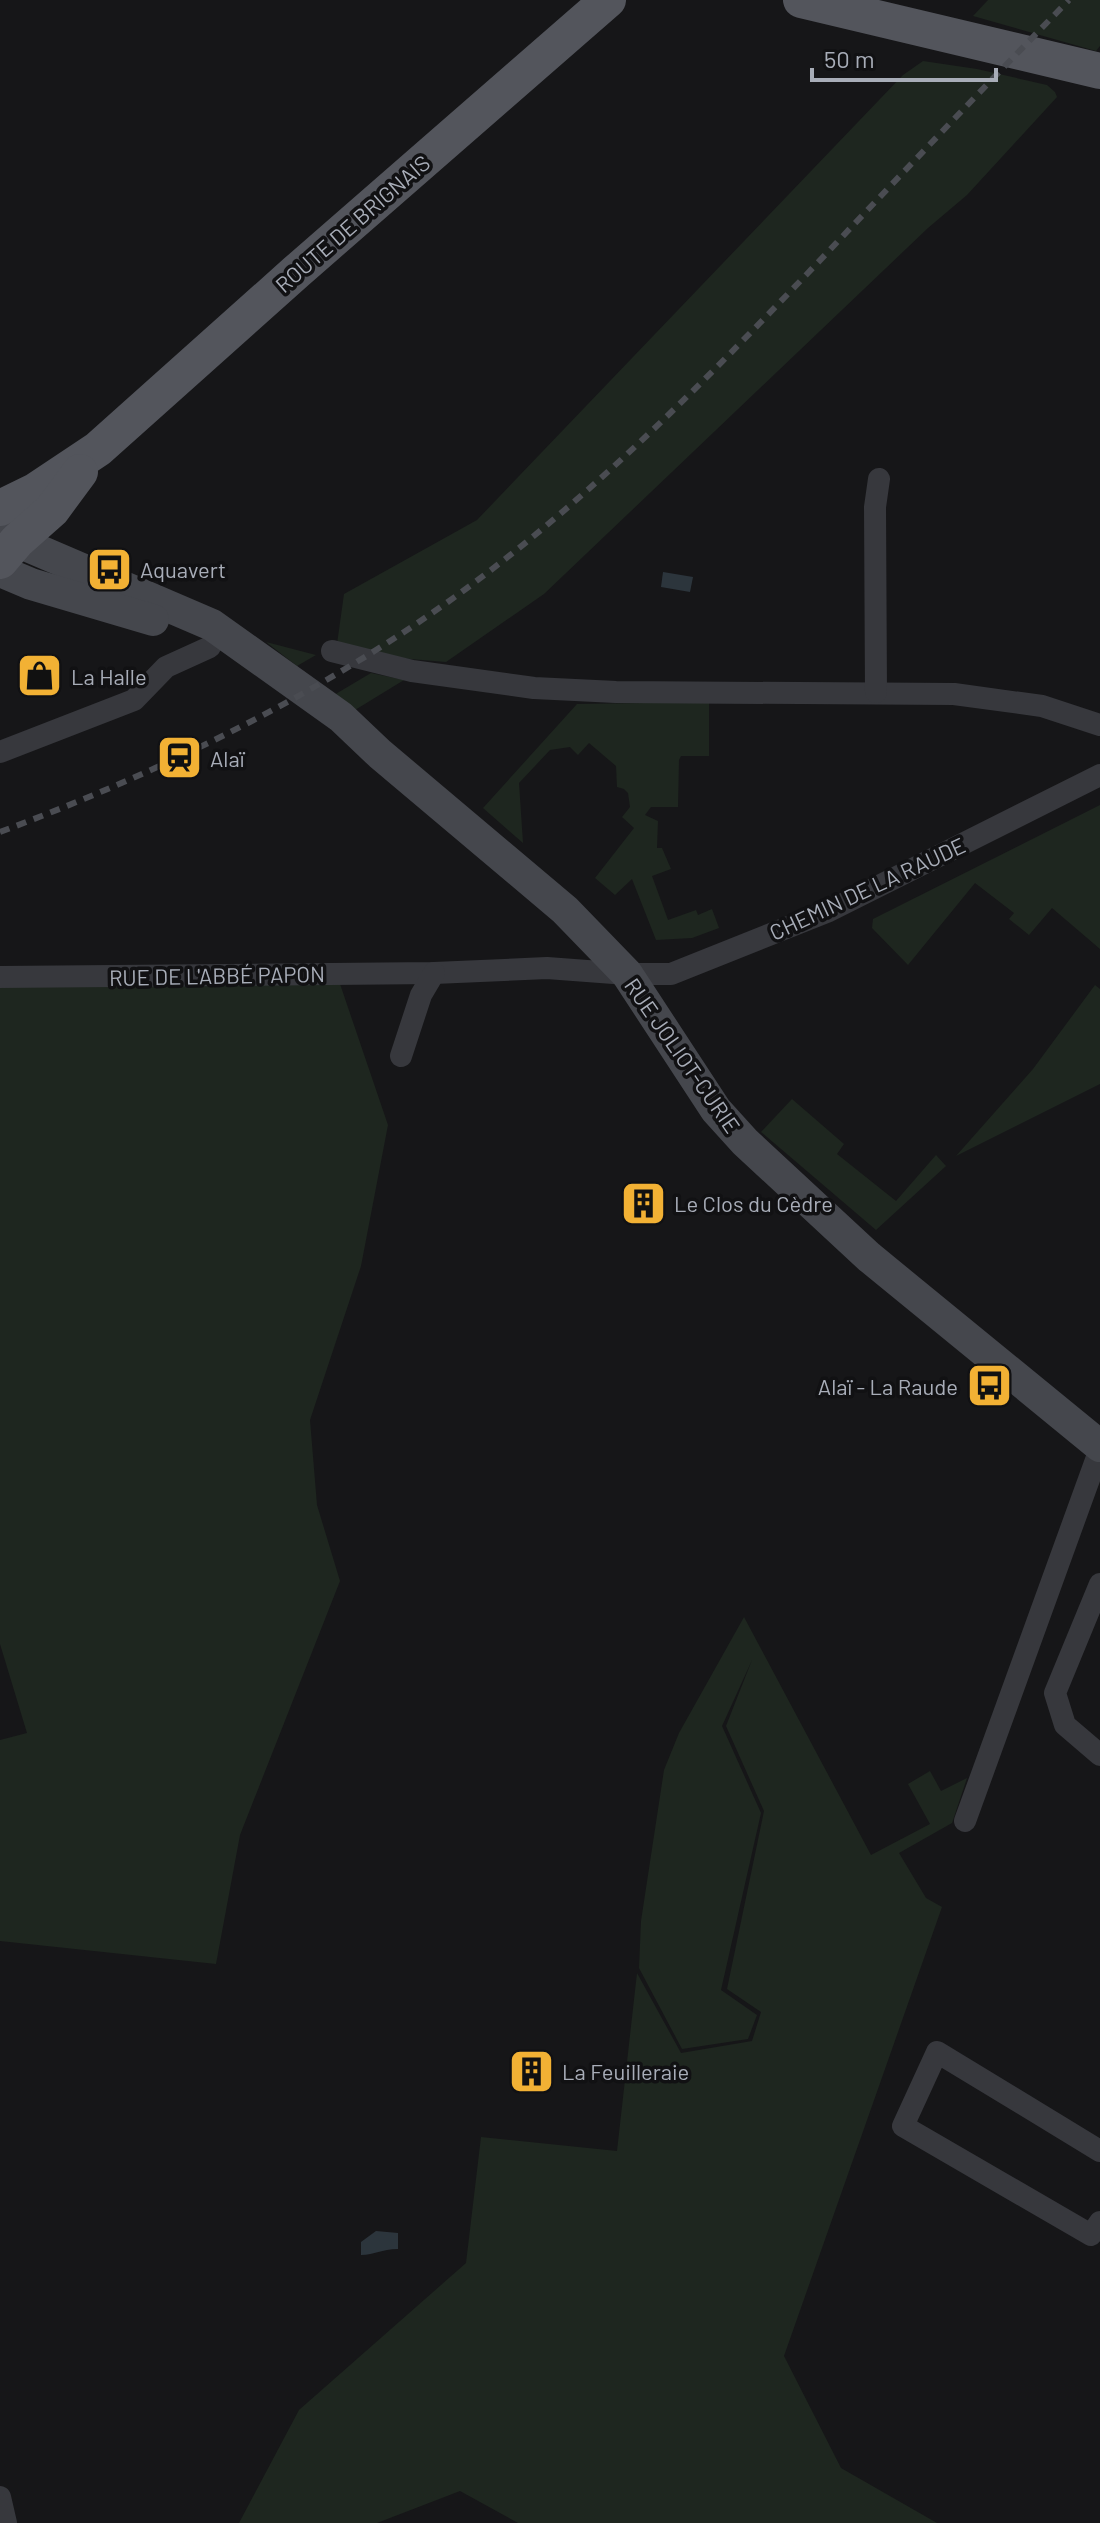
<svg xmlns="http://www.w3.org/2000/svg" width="1100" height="2523" font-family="Barlow,sans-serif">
<rect width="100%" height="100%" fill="#161618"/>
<g fill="#1e261f">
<path d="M988,0H1100V46L1096,51L973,16Z"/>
<path d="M923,61L977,69L1047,85L1055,92L1057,97L967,195L928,228L544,594L446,662L398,658L337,644L344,594L477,520L903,75Z"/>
<path d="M266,642L316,655L297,666Z"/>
<path d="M371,673L404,680L355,710L334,695Z"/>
<path d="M709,702V756H681L679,760L678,807H651L645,815L658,821L657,848H662L671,869L652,876L668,920L696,910L698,915L712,909L719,928L692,938L656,940L632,879L615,895L595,878L634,828L622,817L630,807L628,793L624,789L617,787L616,766L589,743L578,755L570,747L550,750L519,783L523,843L483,808L577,704Z"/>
<path d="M1100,805V949L1052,908L1029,935L1009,919L1014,913L975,883L908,965L872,928L873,919Z"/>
<path d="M339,981L388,1125L361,1266L310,1420L317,1505L340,1581L240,1835L216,1964L0,1941V1740L27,1733L0,1644V987Z"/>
<path d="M1095,985L1100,989V1084L956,1156L1033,1069Z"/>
<path d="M792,1099L844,1144L837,1154L896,1201L936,1155L946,1166L876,1230L761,1132Z"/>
<path d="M744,1617L871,1855L930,1824L908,1784L930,1771L941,1791L967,1778L952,1823L899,1853L926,1898L942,1907L784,2356L841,2468L937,2523H518L460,2491L377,2523H239L299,2410L466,2263L481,2137L617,2151L637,1973L681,2053L752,2041L761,2012L727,1989L764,1811L726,1726L752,1660L722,1726L761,1813L721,1990L757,2015L748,2039L682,2049L639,1968L641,1921L664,1770L679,1733Z"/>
</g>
<g fill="#2c353c">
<path d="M663,572L693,577L690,592L661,587Z"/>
<path d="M376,2231L398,2233V2249C381,2249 375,2255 361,2255V2242Z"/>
</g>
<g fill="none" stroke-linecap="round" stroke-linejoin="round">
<g stroke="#37383d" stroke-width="22">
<path d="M332,651L412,671L534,688L616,692L954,694L1042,706L1100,725"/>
<path d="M876,692L875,507L879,479"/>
<path d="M0,752L134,700L166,667L210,647"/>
<path d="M0,977L434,973L547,968L627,974H671L829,911L1100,775"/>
<path d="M401,1056L421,995L434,973"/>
<path d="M1100,1584L1055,1693L1065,1725L1100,1755"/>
<path d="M965,1821L1100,1449"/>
<path d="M1100,2151L937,2052L903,2126L1091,2235L1100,2222"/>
<path d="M0,2497L6,2523"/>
</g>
<g stroke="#45474d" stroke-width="32">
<path d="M0,534L212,625L341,717L380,754L565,910L627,974L716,1110L745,1142L869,1257L1100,1446"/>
<path d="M0,571L31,584L153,620"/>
</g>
<g stroke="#53555c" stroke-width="36">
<path d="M801,0L1100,71"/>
<path d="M0,508L35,491L98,449L296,272L608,0"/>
<path d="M0,561L17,541L52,510L80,472"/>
</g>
<path stroke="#4a4c52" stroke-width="6" stroke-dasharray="10 8" stroke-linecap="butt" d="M0,832C163,771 322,694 463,591C590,498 699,387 807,274C894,182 981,90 1069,0"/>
</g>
<defs>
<symbol id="bus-square" viewBox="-11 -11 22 22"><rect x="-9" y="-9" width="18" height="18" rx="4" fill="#f2b134" stroke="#111113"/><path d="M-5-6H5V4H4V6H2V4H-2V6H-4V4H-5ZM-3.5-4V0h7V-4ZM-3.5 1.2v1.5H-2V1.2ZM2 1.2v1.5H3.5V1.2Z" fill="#111"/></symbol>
<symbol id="shop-square" viewBox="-11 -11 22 22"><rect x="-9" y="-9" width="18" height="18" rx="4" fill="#f2b134" stroke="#111113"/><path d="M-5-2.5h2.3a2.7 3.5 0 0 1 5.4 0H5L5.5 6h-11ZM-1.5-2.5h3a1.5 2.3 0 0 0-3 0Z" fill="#111"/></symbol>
<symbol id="station-square" viewBox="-11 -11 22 22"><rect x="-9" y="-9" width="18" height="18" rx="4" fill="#f2b134" stroke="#111113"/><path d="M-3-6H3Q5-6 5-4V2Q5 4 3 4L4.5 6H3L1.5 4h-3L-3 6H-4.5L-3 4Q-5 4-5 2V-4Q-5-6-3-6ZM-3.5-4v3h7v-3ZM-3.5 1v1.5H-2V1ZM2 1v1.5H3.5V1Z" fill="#111"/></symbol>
<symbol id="building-square" viewBox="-11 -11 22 22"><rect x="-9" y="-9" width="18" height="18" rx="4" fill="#f2b134" stroke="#111113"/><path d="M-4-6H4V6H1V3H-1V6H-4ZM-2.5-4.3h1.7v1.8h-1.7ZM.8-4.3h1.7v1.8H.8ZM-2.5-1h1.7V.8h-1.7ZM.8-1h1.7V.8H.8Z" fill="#111"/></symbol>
</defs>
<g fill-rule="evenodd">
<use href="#bus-square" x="84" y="544" width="51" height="51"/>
<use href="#shop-square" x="14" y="650" width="51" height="51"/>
<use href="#station-square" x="154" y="732" width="51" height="51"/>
<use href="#building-square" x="618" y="1178" width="51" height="51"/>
<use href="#bus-square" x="964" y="1360" width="51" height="51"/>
<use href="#building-square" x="506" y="2046" width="51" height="51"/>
</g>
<g text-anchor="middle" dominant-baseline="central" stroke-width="7" stroke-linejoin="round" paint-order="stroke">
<g font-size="22" fill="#a8adb8" stroke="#111113">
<text transform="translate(352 223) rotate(-41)">ROUTE DE BRIGNAIS</text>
<text transform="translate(867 888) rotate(-25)">CHEMIN DE LA RAUDE</text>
<text transform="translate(217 975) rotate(-1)">RUE DE L'ABBÉ PAPON</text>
<text transform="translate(683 1055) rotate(55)">RUE JOLIOT-CURIE</text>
</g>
<g font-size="22" fill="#a8adb8" stroke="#111113" text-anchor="start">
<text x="140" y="569">Aquavert</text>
<text x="71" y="676">La Halle</text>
<text x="210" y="758">Alaï</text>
<text x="674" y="1203">Le Clos du Cèdre</text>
<text x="958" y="1386" text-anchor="end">Alaï - La Raude</text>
<text x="562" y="2071">La Feuilleraie</text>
</g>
</g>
<path d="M812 68v12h184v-12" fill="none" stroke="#a8adb8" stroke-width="4"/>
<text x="824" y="68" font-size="24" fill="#a8adb8" stroke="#111113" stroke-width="6" paint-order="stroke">50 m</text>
</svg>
